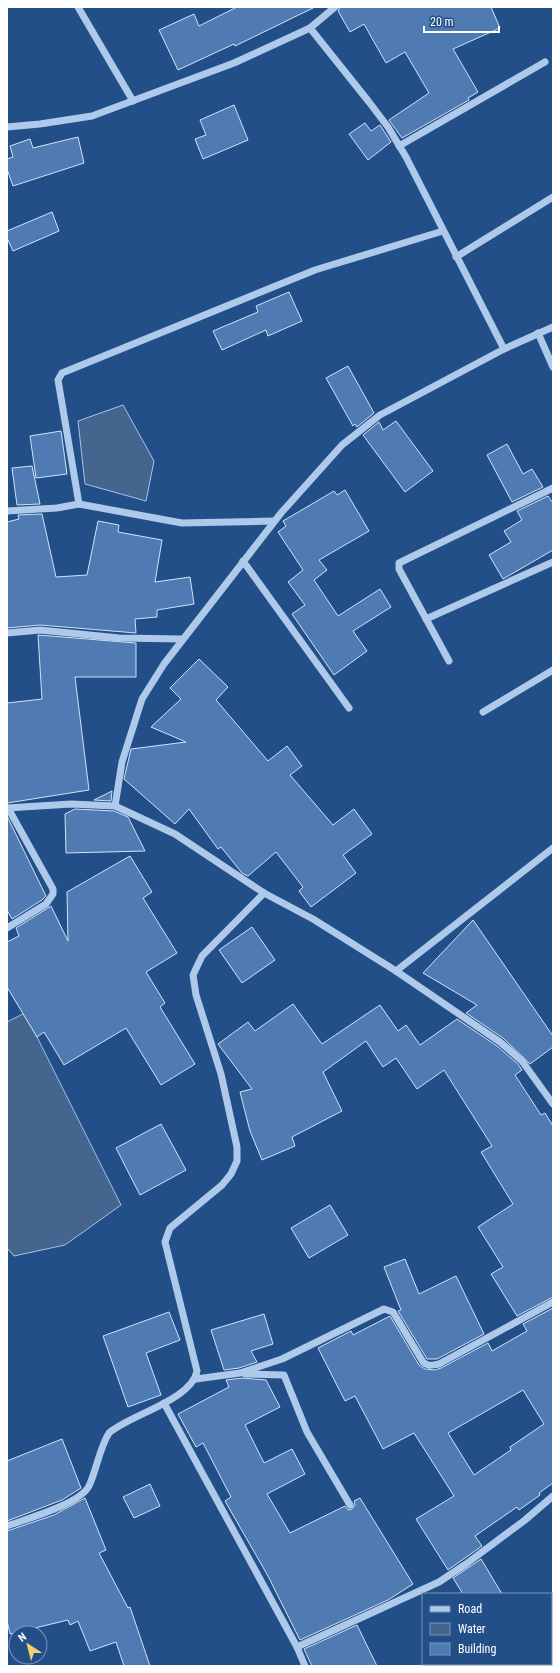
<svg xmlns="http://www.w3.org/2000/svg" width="560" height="1673" font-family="'Roboto Condensed',sans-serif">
<rect width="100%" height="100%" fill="#224f88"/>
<g fill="#45658e" stroke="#a2c4eb">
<path d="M123,405L154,461L146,501L85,484L78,421Z"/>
<path d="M25,1013L121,1205L65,1245L14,1256L7,1248V1022Z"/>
</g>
<g fill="#4f7bb2" stroke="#d2e3f7" fill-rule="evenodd">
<path d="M237,7H315L235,46L234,44L178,70L159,30L194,14L199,26Z"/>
<path d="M340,7H491L500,28L453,49L478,92L468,98L469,100L402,138L389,120L429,93L405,52L386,63L364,24L350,32L338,11Z"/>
<path d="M234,105L248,140L203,159L195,139L206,135L200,120Z"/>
<path d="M365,123L371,131L380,125L391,142L368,160L349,134Z"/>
<path d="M78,137L84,163L13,186L7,169V159L13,157L10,146L30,139L33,148Z"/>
<path d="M52,212L59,231L13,251L7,238V231Z"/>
<path d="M289,292L302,321L268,336L266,330L222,350L213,331L258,312L256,306Z"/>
<path d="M348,366L374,413L357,427L355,424L353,426L326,378Z"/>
<path d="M396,421L433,471L405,492L363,435L379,422L383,430Z"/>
<path d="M61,431L67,474L36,478L30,436Z"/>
<path d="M507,444L523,474L532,469L543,487L512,502L487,455Z"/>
<path d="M32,466L40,504L17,505L12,468Z"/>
<path d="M345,490L369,531L319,560L327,570L314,580L338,616L380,589L391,607L353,631L367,651L334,675L292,614L305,605L288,582L303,570L278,532L286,526L283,521L334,491L337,495Z"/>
<path d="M548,496L553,503V550L503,579L489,555L511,542L504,531L522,520L517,511Z"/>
<path d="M42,514L56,577L87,575L98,521L119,525L118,532L162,540L155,582L190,577L194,604L157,610V617L135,619L136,633L40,625L7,628V522L19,519L18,515Z"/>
<path d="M38,635L136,643V677H75L89,790L7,803V703L42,699Z"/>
<path d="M199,659L228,687L216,700L268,761L287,746L302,766L290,775L333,825L354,809L372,834L343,855L356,873L311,907L299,891L303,887L276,852L248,876L242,873L221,847L218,849L189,809L175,824L124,779L131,749L186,742L151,727L181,699L170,688Z"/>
<path d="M112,791L111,801L94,800Z"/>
<path d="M75,809L114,811L128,817L145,851L66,853L65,814Z"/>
<path d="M7,816L46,896L42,900L12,919L7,910Z"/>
<path d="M130,856L152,892L143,898L177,953L146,972L165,1003L160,1007L195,1064L161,1085L126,1028L64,1065L44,1032L37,1037L7,987V942L19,936L16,928L51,906L68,941L67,892Z"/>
<path d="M473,920L553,1036V1047L530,1064L503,1038L466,1013L477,1005L423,973Z"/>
<path d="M252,927L275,960L242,983L219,950Z"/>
<path d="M293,1004L322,1044L380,1005L398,1031L406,1025L420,1045L457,1019L497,1046L518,1064L522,1070L515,1075L541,1115L545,1113L553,1126V1297L517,1316L491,1274L503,1267L478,1227L513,1204L481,1152L492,1146L444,1070L417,1089L396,1058L383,1067L366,1041L323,1072L342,1111L292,1137L295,1146L262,1160L250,1131L240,1092L252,1089L218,1044L248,1022L255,1031Z"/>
<path d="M161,1124L186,1170L140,1195L116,1148Z"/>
<path d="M330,1205L348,1235L309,1258L291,1228Z"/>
<path d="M405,1259L419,1294L456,1276L484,1334L437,1359H427L398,1311L401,1310L384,1267Z"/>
<path d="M553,1308V1483L539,1493L540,1495L519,1510L517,1507L475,1536L482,1546L448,1570L416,1519L454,1496L414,1433L383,1449L355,1396L345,1401L318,1348L351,1331L353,1335L390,1316L419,1365L425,1369L435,1370L441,1368L488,1343L492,1351L527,1331L523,1324ZM523,1390L544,1424L510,1447L511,1450L474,1475L448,1433Z"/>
<path d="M169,1312L180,1340L146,1353L161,1395L128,1407L103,1336Z"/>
<path d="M264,1314L273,1344L251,1351L257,1362L239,1368L224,1370L211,1330Z"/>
<path d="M242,1378L266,1380L280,1407L245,1425L264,1463L292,1449L305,1474L267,1494L290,1533L345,1506L348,1510L352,1509L355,1505L354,1501L360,1498L413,1584L388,1600L300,1640L268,1576L225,1501L231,1497L203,1443L196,1447L178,1414L229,1387L226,1380Z"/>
<path d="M62,1439L81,1488L62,1500L7,1521V1461Z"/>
<path d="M150,1484L160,1506L134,1518L123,1497Z"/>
<path d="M85,1498L106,1550L99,1553L128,1608L130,1607L150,1666H124L116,1642L90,1651L78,1621L70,1625L68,1620L10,1634L7,1620V1531L54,1515Z"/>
<path d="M481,1559L502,1594H463L453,1578Z"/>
<path d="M357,1625L377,1666H312L304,1649Z"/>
</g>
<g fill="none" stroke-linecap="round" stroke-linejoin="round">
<g stroke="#aec9ea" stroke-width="7">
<path d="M78,7L133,101"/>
<path d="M335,7L310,28L369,102L388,127L406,157L504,349"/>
<path d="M7,127L40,124L92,116L234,63L310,28"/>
<path d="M399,146L545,62"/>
<path d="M456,257L553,197"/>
<path d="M538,333L553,367"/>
<path d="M79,504L58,380L62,373L315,270L443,231"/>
<path d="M7,511L57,508L79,504L182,523L274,521"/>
<path d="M243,561L349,708"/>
<path d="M426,619L553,562"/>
<path d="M7,633L40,630L119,638L182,639"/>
<path d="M449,661L399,569V563L553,488"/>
<path d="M483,712L553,670"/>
<path d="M115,806L122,762L142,699L164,664L281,513L342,445L380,415L504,349L553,327"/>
<path d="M7,808L71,804L115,806L175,834L264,893L313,919L396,971L500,1042L522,1061L553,1104"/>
<path d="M7,928L46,904L53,894V889L8,808"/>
<path d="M396,971L553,848"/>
<path d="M245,1374L284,1375L307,1432L350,1505"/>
<path d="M196,1379L240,1373L282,1359L384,1309L393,1312L423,1362C428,1367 432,1365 439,1364L553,1302"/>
<path d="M164,1403L297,1647L305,1666"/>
<path d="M7,1526C26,1519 80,1504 89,1486C97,1469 99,1449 109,1433C129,1415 192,1400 197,1371L165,1242L170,1228L222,1185L231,1174L237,1161V1147L221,1074L196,995L193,975L202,956L264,893"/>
<path d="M297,1647L439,1582L466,1564L525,1520L553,1496"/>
</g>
</g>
<rect width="560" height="1673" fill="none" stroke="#ffffff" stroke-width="16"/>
<rect x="422" y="1593" width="130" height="72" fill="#224f88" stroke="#7a95b8"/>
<rect x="430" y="1606" width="20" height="6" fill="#aec9ea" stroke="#7a95b8"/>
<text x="458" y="1613" font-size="12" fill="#ffffff">Road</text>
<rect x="430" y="1623" width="20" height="12" fill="#45658e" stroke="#7a95b8"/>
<text x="458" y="1633" font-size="12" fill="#ffffff">Water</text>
<rect x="430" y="1643" width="20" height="12" fill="#4f7bb2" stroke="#7a95b8"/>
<text x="458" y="1653" font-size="12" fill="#ffffff">Building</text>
<g transform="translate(28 1645) rotate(324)"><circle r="19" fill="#224f88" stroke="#7a95b8"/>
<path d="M0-3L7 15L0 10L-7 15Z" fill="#f5ce70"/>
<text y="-6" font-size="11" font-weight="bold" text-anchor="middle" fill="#ffffff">N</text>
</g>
<path d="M424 26v6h75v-6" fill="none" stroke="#ffffff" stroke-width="2"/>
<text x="430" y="26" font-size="12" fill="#ffffff" stroke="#224f88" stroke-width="3" paint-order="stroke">20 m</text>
</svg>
